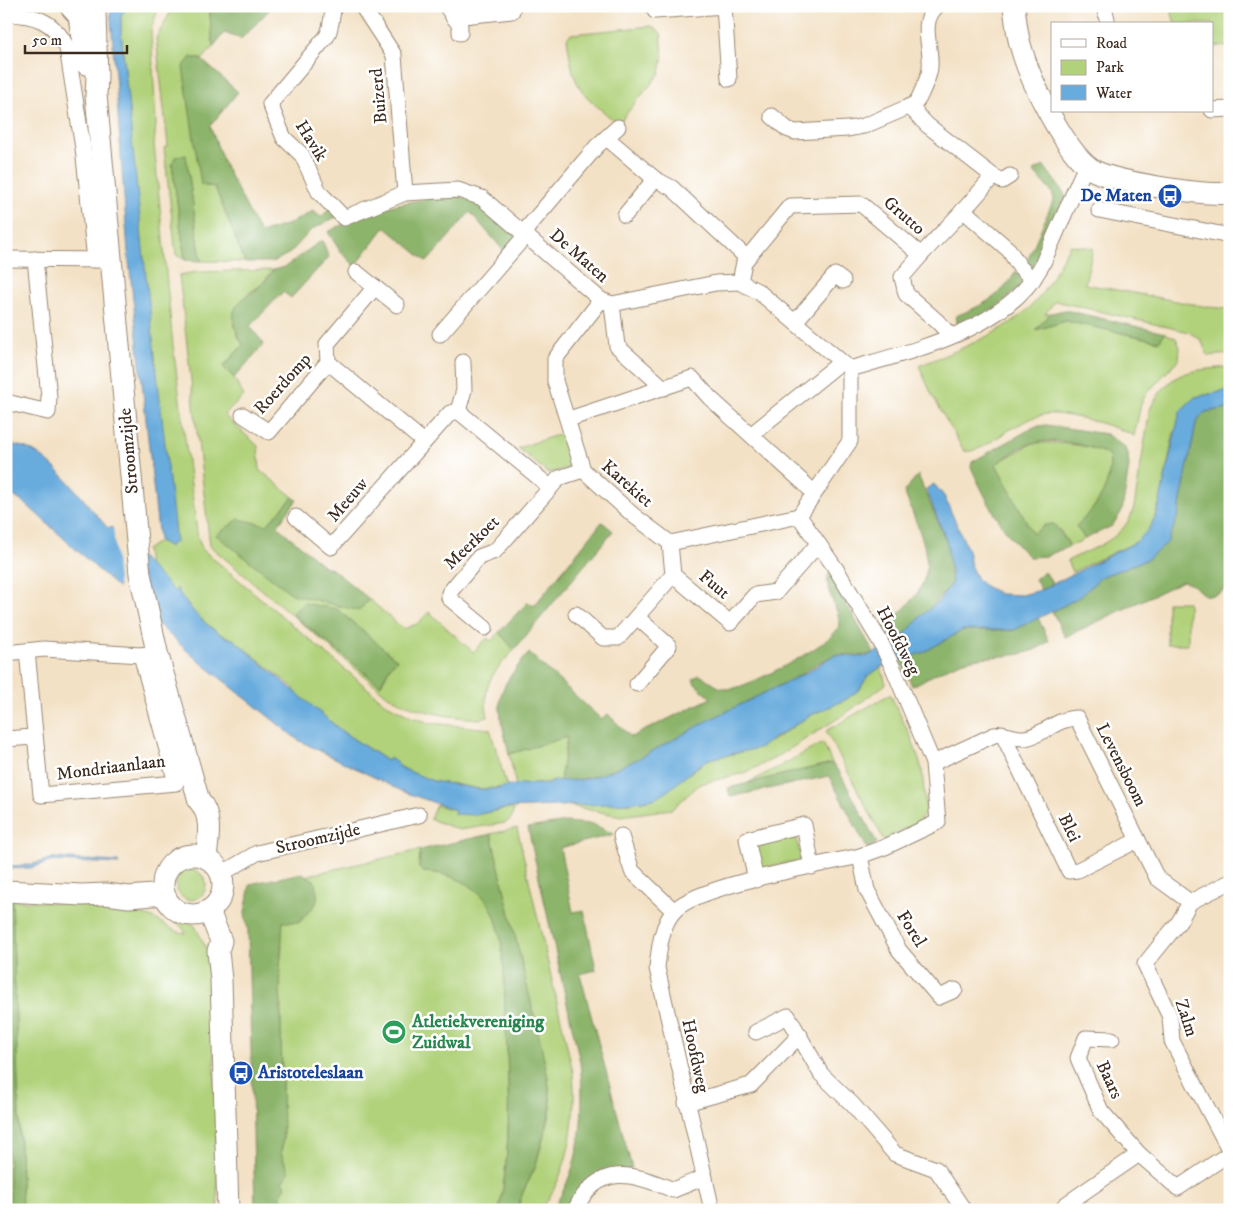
<svg xmlns="http://www.w3.org/2000/svg" width="1236" height="1216" font-family="'IM FELL DW Pica',serif">
<rect width="100%" height="100%" fill="#fff"/>
<filter id="ink" filterUnits="userSpaceOnUse"><feTurbulence type="fractalNoise" baseFrequency=".02" numOctaves="2"/><feDisplacementMap in="SourceGraphic" scale="10" xChannelSelector="R" yChannelSelector="G"/><feConvolveMatrix kernelMatrix="1 2 1 2 8 2 1 2 1" color-interpolation-filters="sRGB"/></filter>
<filter id="wash" filterUnits="userSpaceOnUse"><feTurbulence type="fractalNoise" baseFrequency=".0096" numOctaves="4" result="noise"/><feDisplacementMap in="SourceGraphic" scale="20" xChannelSelector="R" yChannelSelector="G"/><feGaussianBlur stdDeviation="1.12" result="paint"/><feColorMatrix in="noise" values="0 0 0 0 0 0 0 0 0 0 0 0 0 0 0 0 0 1.4 0 .05"/><feComposite in="paint" operator="in"/></filter>
<g filter="url(#wash)">
<rect width="100%" height="100%" fill="#f3e1c5"/>
<g fill="#b1d27a" stroke="#767e4c" fill-rule="evenodd">
<path d="M128,6H159L151,30L156,124L154,144L173,346L198,539L203,550L385,703L411,717L430,723L490,729L507,787L479,789L450,783L447,785C426,779 405,772 389,758L387,761L343,732L296,695L294,688L233,639C215,636 184,605 177,589L176,593L148,567L146,550L159,541L170,545L121,30V15Z"/>
<path d="M174,6H209L213,47L202,60L197,57L204,186L215,187L245,262L201,261L186,156L172,164L185,260L176,255L164,148L168,145L156,38Z"/>
<path d="M1170,6H1230V47L1212,46V24H1175Z"/>
<path d="M652,26L661,33L663,57L660,73L618,124C578,90 574,91 567,38L571,34Z"/>
<path d="M1070,245L1093,248L1085,284L1208,307L1230,309V354L1208,356L1201,340L1189,332L1055,301L1045,314L1051,313L1036,330L1066,321L1159,341L1165,333L1176,338L1180,347L1179,359L1146,394L1141,404L1134,436C1117,426 1068,413 1048,414C1035,415 1020,424 1009,430C997,437 978,454 964,451L933,397L919,366C959,349 1018,329 1043,292C1053,277 1061,260 1070,245Z"/>
<path d="M273,270L261,285L246,295L236,333L243,345L223,367L234,378L244,396L224,415L258,446L260,470L293,497L267,525L359,611L369,599L403,629L417,624L429,612L473,652L487,638L492,641L499,632L514,650C493,673 481,684 488,717L480,719C446,717 418,712 388,696L210,546L179,275L196,272ZM292,614L397,659V660L391,665L381,685Z"/>
<path d="M1230,367V390L1195,397L1174,432L1161,498L1153,522L1148,530L1136,542L1072,572L1067,561C1095,547 1125,540 1134,507L1150,409C1171,369 1189,371 1230,367Z"/>
<path d="M560,434L564,435L573,462L572,467L548,473L518,448Z"/>
<path d="M1033,443C1059,443 1086,443 1109,455C1114,484 1096,508 1076,526L1085,539L1070,546L1060,530L1045,525L1033,534L995,464Z"/>
<rect x="1167" y="602" width="21" height="42"/>
<path d="M881,667L886,684L845,714L777,757L747,772L700,784L672,809L621,816L560,804L629,803L654,799L709,759L738,753L772,741L809,716L847,699L860,689L867,677Z"/>
<path d="M890,694L912,739L922,769L926,814L915,824L884,840L826,731Z"/>
<path d="M567,737L560,781L516,786L509,754Z"/>
<path d="M823,743L832,763L748,783Z"/>
<path d="M436,805L475,815L508,808L514,809L511,819L505,823L459,830L430,819Z"/>
<path d="M517,828L573,1072C577,1119 570,1171 541,1210H517L523,1192L535,1168L549,1119L551,1107L548,1078L491,834Z"/>
<path d="M796,835L801,860L759,869L753,845Z"/>
<path d="M420,850L419,868L423,872C448,872 478,884 491,907C505,934 504,979 505,1009C508,1076 513,1144 499,1210H280V1196L283,1192L282,1182L289,1173L281,1153L283,1139L280,967L282,945L273,883Z"/>
<circle cx="191" cy="885" r="15"/>
<path d="M232,875C237,890 230,907 220,917C215,906 225,892 225,880Z"/>
<path d="M12,900C57,903 101,905 144,915C160,918 171,933 186,933C178,918 159,917 152,903L159,902L195,926L212,960L218,1210H22Z"/>
<path d="M6,1072L10,1210H6Z"/>
</g>
<g fill="#8cb46a" stroke="#646f44">
<path d="M209,6H273L241,39L224,33L213,47Z"/>
<path d="M191,57L202,60L238,92L210,126L225,166L260,233L289,224L313,211L321,217L329,209L338,216L311,230L290,253L273,262H245L215,187L201,185L183,67Z"/>
<path d="M186,155L201,261L185,260L172,164L175,157Z"/>
<path d="M1044,166L1066,196L1033,269L1025,266L1054,199L1052,193L1033,171Z"/>
<path d="M457,196L478,202L517,235L504,251L470,212L427,262L385,227L355,266L340,251L328,232C373,207 407,200 457,196Z"/>
<path d="M322,240L329,257L291,298L283,292L250,326L264,344L234,378L223,367L243,345C215,294 256,303 273,270L285,267Z"/>
<path d="M1016,271L1023,283L997,308L958,327L956,316C981,306 1003,296 1016,271Z"/>
<path d="M1065,310L1165,333L1159,341L1066,321L1035,330L1051,313Z"/>
<path d="M1230,408V587C1198,607 1205,587 1183,581L1065,637L1052,611L1063,606L1101,577L1148,559L1178,516L1196,423L1205,412Z"/>
<path d="M1046,425L1106,434L1124,447L1128,453L1129,467L1122,511L1112,526L1085,539L1076,526C1096,509 1114,483 1109,455C1089,445 1056,438 1033,443C1020,446 1007,457 996,464L1033,534L1045,525L1054,524L1070,546L1046,556L1029,557C1003,534 985,498 971,467L972,462L1034,427Z"/>
<path d="M918,475L947,543L952,582C944,594 904,639 893,643L883,627C946,578 929,556 904,491Z"/>
<path d="M293,497L297,500L277,526L324,566L332,569L369,599L359,611L292,594L216,535L239,519L267,525Z"/>
<path d="M602,522L613,531L514,650L499,632L528,602L534,606Z"/>
<path d="M1044,572L1048,576L1052,584L1041,590L1035,579Z"/>
<path d="M829,573L874,653C860,659 848,652 834,656C821,659 803,674 791,680C764,694 736,706 709,721C663,745 614,780 560,781L567,737L509,754C497,701 491,696 529,653L601,719L608,714L631,737L711,698L695,684L693,679L699,675C710,679 715,689 729,689C745,689 832,644 838,628C844,612 822,593 829,573Z"/>
<path d="M303,603L337,609L397,660L391,665L380,685L292,614Z"/>
<path d="M1038,618L1049,641C1027,660 995,654 968,660C949,665 929,678 912,686L900,659L924,652L963,630H1014Z"/>
<path d="M832,763L840,773L877,843L867,848L829,776L730,797L728,788Z"/>
<path d="M566,822L592,824L614,834L560,848L573,912L584,910L596,970L580,974L632,1168L590,1181L565,1210H552C582,1166 585,1114 580,1062L528,828Z"/>
<path d="M491,834L540,1040L548,1078L551,1107L535,1168L523,1192L517,1210H499C513,1144 508,1076 505,1009C504,979 505,934 491,908C478,884 448,872 423,872L419,868L420,850Z"/>
<path d="M302,873L314,880C322,908 315,902 300,922H283L280,967L283,1139L281,1153L289,1173L282,1182L286,1186L280,1196V1210H255L248,931L245,913L250,884Z"/>
<path d="M6,900H12L22,1210H10L6,1072Z"/>
</g>
<g fill="#68abdd" stroke="#526a7e">
<path d="M110,6H128L121,15V30L143,249L176,542L170,545V547L159,541L128,252Z"/>
<path d="M1230,390V408L1205,412L1196,423L1178,516L1167,543L1148,559L1101,577L1081,596L1063,606L1014,630H963L924,652L881,667L867,677L860,689L847,699L809,716L759,748L709,759L698,766L664,794L654,799L629,803L508,808L475,815L454,814L455,810L404,792L298,740L194,657L27,505L6,491V443C13,445 22,446 29,449C59,464 85,503 108,528L111,527L175,592L177,588C184,605 215,636 233,639L343,732L387,761L389,758L397,762L399,767L433,781L479,789H493L520,784H549L554,781L581,780L603,774L638,759L711,719L807,672L834,655L865,657L899,641L921,616L939,601L952,582L947,543L926,489L934,484L944,496L968,550L971,567L977,579L983,585L1000,594L1022,595L1041,590L1136,542L1148,530L1157,514L1180,411L1195,397Z"/>
<path d="M53,858L118,862L119,864L53,861L31,868L6,869V866L30,865Z"/>
</g>
<path fill="#f3e1c5" d="M113,526L124,538L135,607L119,591Z"/>
</g>
<g filter="url(#ink)">
<g fill="none" stroke-linecap="round" stroke-linejoin="round">
<defs>
<g id="street">
<path d="M334,6C331,17 332,26 327,36L270,104L284,138L302,155L319,192L344,218L405,193L458,190L482,198L601,300L612,304L716,283L740,282L759,292L850,369C915,350 1008,329 1042,265L1086,165"/>
<path d="M362,6L394,55L405,193"/>
<path d="M446,6L460,26V33"/>
<path d="M654,6L655,11L724,6L729,79"/>
<path d="M1104,6L1108,24"/>
<path d="M6,14C34,14 55,21 67,48L83,148L95,260"/>
<path d="M453,17L512,11"/>
<path d="M910,107L927,125L993,176C971,204 945,229 921,255"/>
<path d="M1212,110L1230,109"/>
<path d="M772,116L787,129L795,132L848,129L864,126L913,105C919,101 920,95 923,89C926,82 930,74 930,67C932,46 919,23 936,7"/>
<path d="M608,139L655,179L672,188L747,258"/>
<path d="M993,176L1002,181L1010,176"/>
<path d="M963,210L1009,250L1019,266L1033,280"/>
<path d="M1099,210L1230,236"/>
<path d="M625,215L655,179"/>
<path d="M523,233L597,146L618,127"/>
<path d="M6,259L105,260"/>
<path d="M356,272L397,305"/>
<path d="M740,282L744,262L790,206L861,204L921,255L902,277L906,294L938,322L951,336"/>
<path d="M601,300L555,359V381L583,470L633,515L670,543L799,516"/>
<path d="M612,304L617,346L664,388"/>
<path d="M795,322L835,275L843,281"/>
<path d="M440,334L526,235"/>
<path d="M328,362L424,442"/>
<path d="M6,402L48,412L49,397L35,259"/>
<path d="M458,411L464,390L463,362"/>
<path d="M243,415L269,432L328,362L327,344L375,287"/>
<path d="M569,419L692,378L710,398L806,485L813,493"/>
<path d="M752,434L841,362"/>
<path d="M296,517L331,547L450,413L458,411L550,487"/>
<path d="M670,543L673,575L730,623L755,595L776,592L818,544"/>
<path d="M576,614L603,638H618L673,575"/>
<path d="M637,617L669,646L637,684"/>
<path d="M485,628L449,598V593L479,557L495,551L559,478L583,470"/>
<path d="M27,651L41,795L176,783L141,655"/>
<path d="M6,653L44,649L141,655L151,653"/>
<path d="M1002,733L1069,871L1078,870L1138,840"/>
<path d="M6,739L34,737"/>
<path d="M933,763L994,735C1005,732 1014,739 1025,738C1044,735 1057,718 1077,718L1157,878L1190,902"/>
<path d="M621,836L632,871L674,911"/>
<path d="M860,856L867,890L899,950L939,997L955,990"/>
<path d="M221,874L257,853L419,815"/>
<path d="M756,880L747,839L804,825L812,867"/>
<path d="M1190,902L1179,922L1145,964L1170,1017L1172,1041L1230,1151"/>
<path d="M1190,902L1230,882"/>
<path d="M756,1032L788,1016L821,1074L853,1105L895,1154L936,1169L964,1210"/>
<path d="M1112,1039L1086,1038L1078,1058L1101,1111L1139,1154L1178,1188L1230,1153"/>
<path d="M686,1103L751,1085L800,1035"/>
<path d="M575,1210C598,1162 634,1173 673,1190L705,1177"/>
<path d="M712,1210L657,968C659,950 661,924 675,910C700,885 820,865 860,856L885,847L938,822L933,763L894,670L880,641L836,569L799,516L850,441V369"/>
<path d="M1062,1210L1065,1205L1139,1154"/>
</g>
<g id="secondary">
<path d="M70,6L79,16L86,64"/>
<path d="M91,6L95,12L97,77L96,95L140,574L157,652L199,801C213,815 208,840 206,858"/>
<path d="M1014,6C1016,22 1017,37 1022,51C1031,82 1065,151 1091,169C1111,182 1205,196 1230,193"/>
<circle cx="193" cy="885" r="30"/>
<path d="M6,891L82,895L106,894L129,897L164,894"/>
<path d="M209,911L221,941L218,951L221,980L228,1210"/>
</g>
</defs>
<use href="#street" stroke="#978672" stroke-width="17"/>
<use href="#secondary" stroke="#978672" stroke-width="23"/>
<use href="#street" stroke="#fff" stroke-width="15"/>
<use href="#secondary" stroke="#fff" stroke-width="21"/>
</g>
</g>
<defs>
<symbol id="bus-disc" viewBox="-11 -11 22 22"><circle r="9.5" fill="#1a4fb4" stroke="#fff"/><path d="M-5-6H5V4H4V6H2V4H-2V6H-4V4H-5ZM-3.5-4V0h7V-4ZM-3.5 1.2v1.5H-2V1.2ZM2 1.2v1.5H3.5V1.2Z" fill="#fff"/></symbol>
<symbol id="stadium-disc" viewBox="-11 -11 22 22"><circle r="9.5" fill="#2e9e5b" stroke="#fff"/><path d="M0-5a6.5 5 0 1 0 0 10a6.5 5 0 1 0 0-10ZM-3.5-1.8h7v3.6h-7Z" fill="#fff"/></symbol>
</defs>
<g fill-rule="evenodd">
<use href="#bus-disc" x="1156" y="182" width="28" height="28"/>
<use href="#stadium-disc" x="380" y="1018" width="28" height="28"/>
<use href="#bus-disc" x="227" y="1059" width="28" height="28"/>
</g>
<g text-anchor="middle" dominant-baseline="central" stroke-width="5" stroke-linejoin="round" paint-order="stroke">
<g font-size="18" fill="#3b2a1e" stroke="#fff">
<text transform="translate(379 96) rotate(-95)">Buizerd</text>
<text transform="translate(311 141) rotate(58)">Havik</text>
<text transform="translate(904 216) rotate(41)">Grutto</text>
<text transform="translate(579 256) rotate(41)">De Maten</text>
<text transform="translate(283 384) rotate(-48)">Roerdomp</text>
<text transform="translate(129 451) rotate(-95)">Stroomzijde</text>
<text transform="translate(627 484) rotate(41)">Karekiet</text>
<text transform="translate(348 500) rotate(-49)">Meeuw</text>
<text transform="translate(472 543) rotate(-44)">Meerkoet</text>
<text transform="translate(714 585) rotate(40)">Fuut</text>
<text transform="translate(898 641) rotate(63)">Hoofdweg</text>
<text transform="translate(1121 765) rotate(63)">Levensboom</text>
<text transform="translate(111 768) rotate(-7)">Mondriaanlaan</text>
<text transform="translate(1069 828) rotate(64)">Blei</text>
<text transform="translate(318 839) rotate(-13)">Stroomzijde</text>
<text transform="translate(911 929) rotate(58)">Forel</text>
<text transform="translate(1186 1018) rotate(72)">Zalm</text>
<text transform="translate(695 1056) rotate(78)">Hoofdweg</text>
<text transform="translate(1109 1080) rotate(65)">Baars</text>
</g>
<g font-size="18" font-weight="bold" fill="#164399" stroke="#fff" text-anchor="end">
<text x="1152" y="196">De Maten</text>
<text x="258" y="1073" text-anchor="start">Aristoteleslaan</text>
</g>
<g font-size="18" font-weight="bold" fill="#27864d" stroke="#fff" text-anchor="start">
<text x="412" y="1022">Atletiekvereniging<tspan x="412" dy="21">Zuidwal</tspan></text>
</g>
</g>
<rect width="1236" height="1216" fill="none" stroke="#fff" stroke-width="25"/>
<rect x="1051" y="22" width="162" height="90" fill="#ffffff" stroke="#b1aaa5"/>
<rect x="1061" y="39" width="25" height="8" fill="#ffffff" stroke="#b1aaa5"/>
<text x="1096" y="48" font-size="15" fill="#3b2a1e">Road</text>
<rect x="1061" y="60" width="25" height="15" fill="#b1d27a" stroke="#b1aaa5"/>
<text x="1096" y="72" font-size="15" fill="#3b2a1e">Park</text>
<rect x="1061" y="85" width="25" height="15" fill="#68abdd" stroke="#b1aaa5"/>
<text x="1096" y="98" font-size="15" fill="#3b2a1e">Water</text>
<path d="M25 45v8h102v-8" fill="none" stroke="#3b2a1e" stroke-width="2.5"/>
<text x="32" y="45" font-size="15" fill="#3b2a1e" stroke="#ffffff" stroke-width="4" paint-order="stroke">50 m</text>
</svg>
